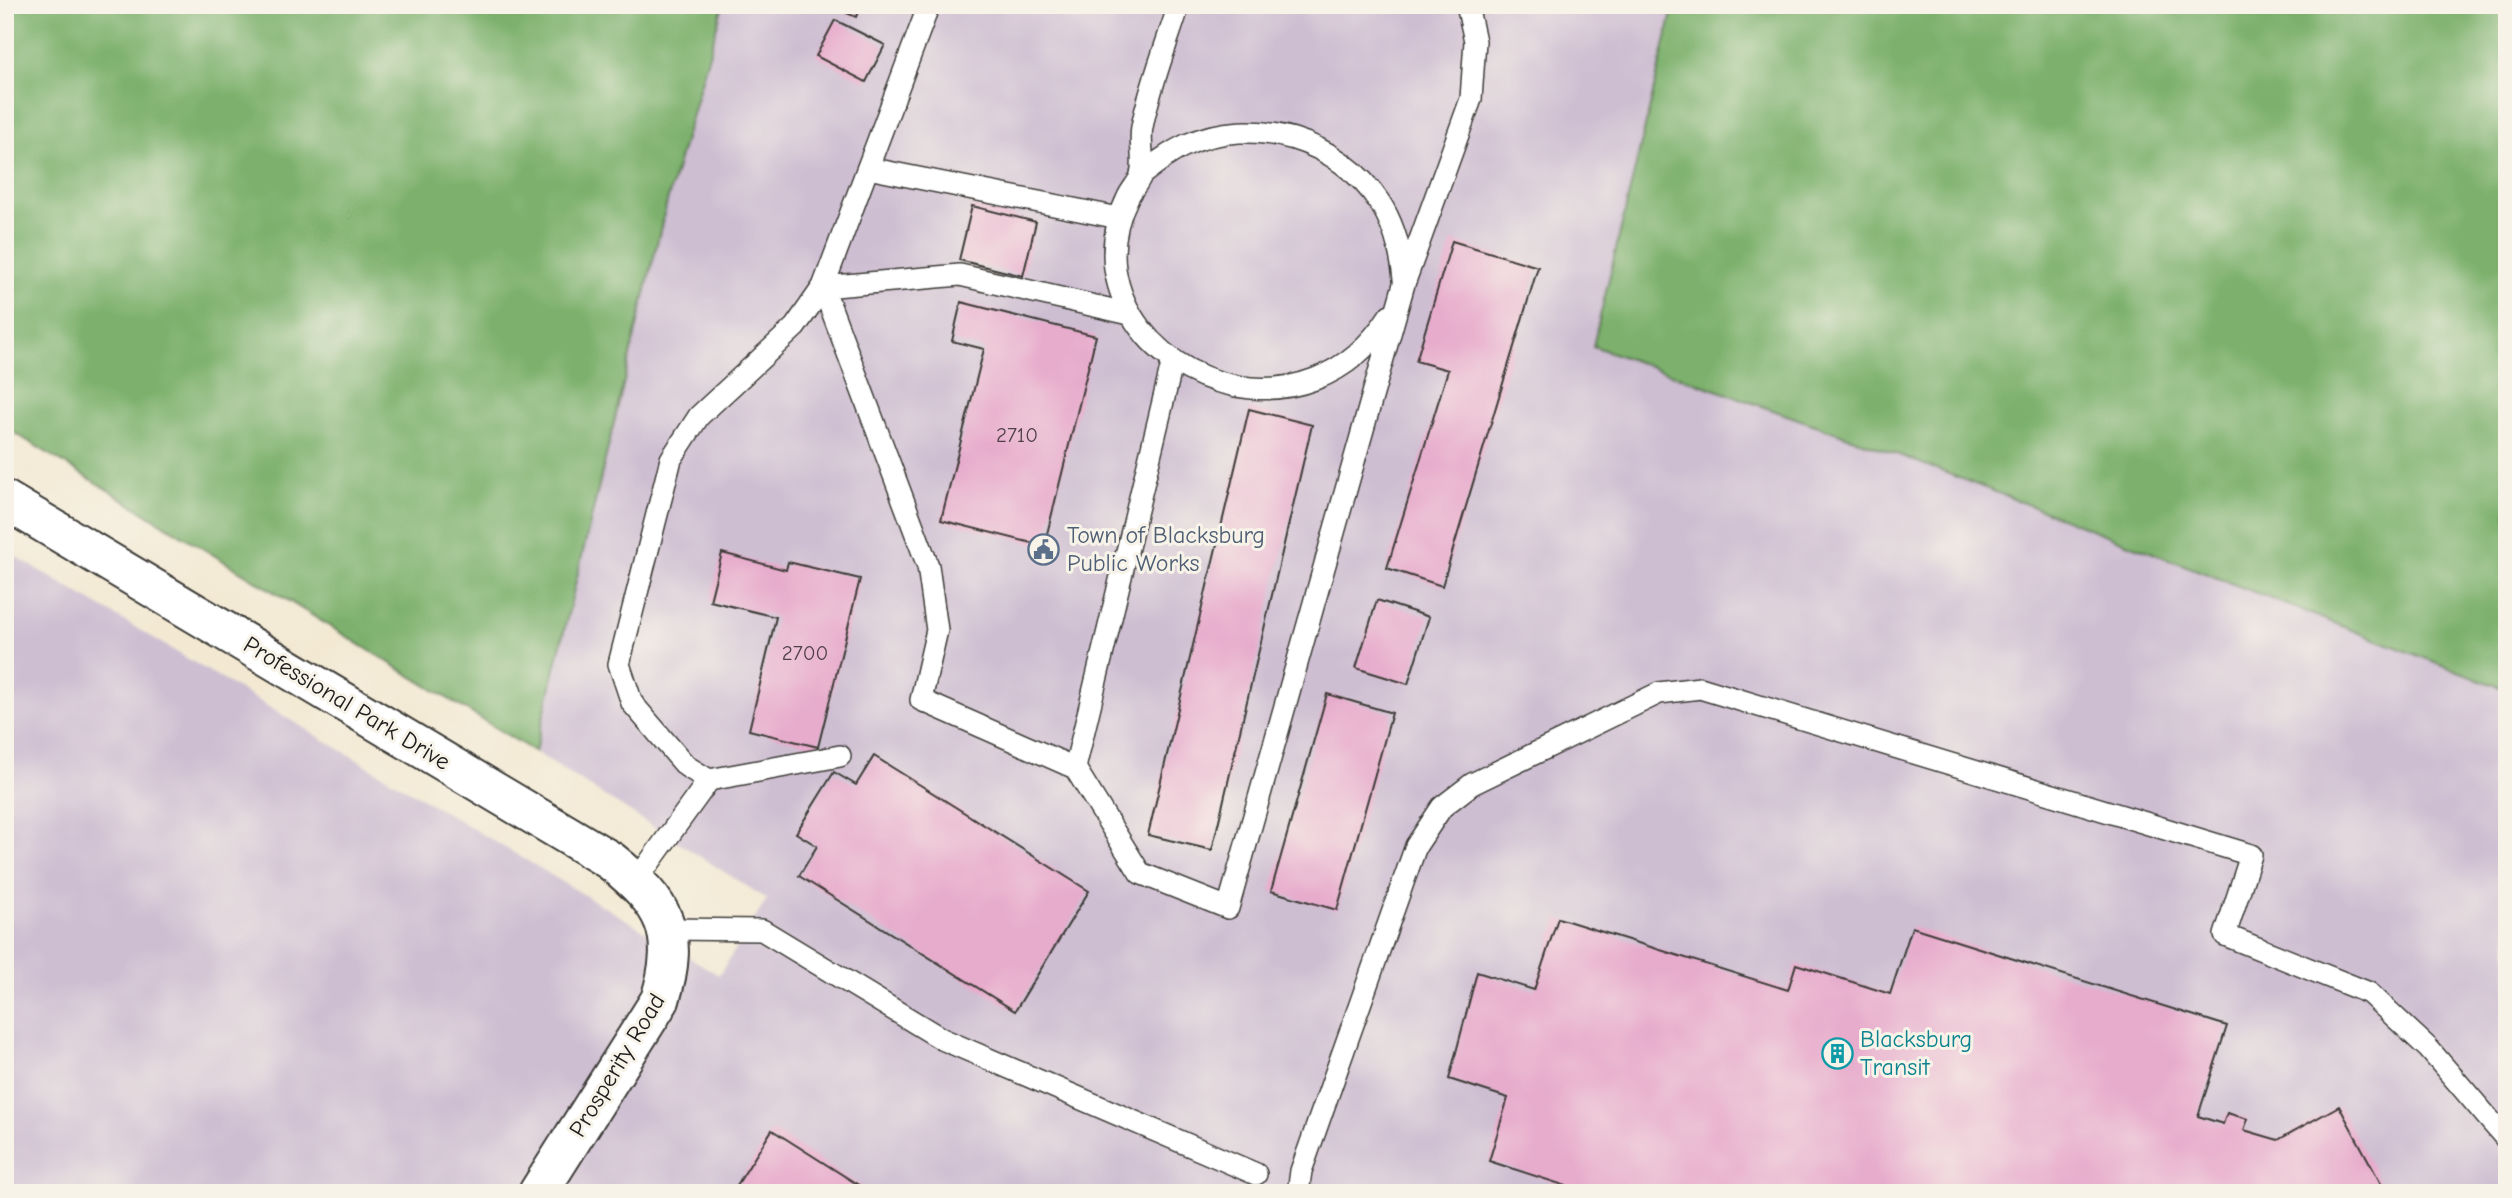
<svg xmlns="http://www.w3.org/2000/svg" width="2512" height="1198" font-family="'Comic Neue',sans-serif">
<rect width="100%" height="100%" fill="#f7f3e8"/>
<filter id="ink" filterUnits="userSpaceOnUse"><feTurbulence type="fractalNoise" baseFrequency=".0143" numOctaves="2"/><feDisplacementMap in="SourceGraphic" scale="14" xChannelSelector="R" yChannelSelector="G"/><feConvolveMatrix kernelMatrix="1 2 1 2 8 2 1 2 1" color-interpolation-filters="sRGB"/></filter>
<filter id="wash" filterUnits="userSpaceOnUse"><feTurbulence type="fractalNoise" baseFrequency=".00686" numOctaves="4" result="noise"/><feDisplacementMap in="SourceGraphic" scale="28" xChannelSelector="R" yChannelSelector="G"/><feGaussianBlur stdDeviation="1.57" result="paint"/><feColorMatrix in="noise" values="0 0 0 0 0 0 0 0 0 0 0 0 0 0 0 0 0 1.4 0 .05"/><feComposite in="paint" operator="in"/></filter>
<g filter="url(#wash)">
<rect width="100%" height="100%" fill="#f3e9d3"/>
<path fill="#cebed2" d="M723,5H1674L1593,346L1902,456L2507,690V1193H5V550L719,975L767,899L535,752L667,202Z"/>
<g fill="#7bb06c" stroke="#4c6644" stroke-width="2">
<path d="M5,5H723L667,202L535,752L5,427Z"/>
<path d="M1674,5H2507V690L1902,456L1593,346Z"/>
</g>
<g id="blocks">
<g fill="#e7abcc">
<path d="M839,5H861L856,17L837,9Z"/>
<path d="M835,20L885,45L866,82L816,56Z"/>
<path d="M972,206L1036,222L1023,276L959,260Z"/>
<path d="M1452,241L1538,267L1442,586L1387,568L1448,370L1416,361Z"/>
<path d="M961,302L1096,336L1044,546L941,520L984,349L952,341Z"/>
<path d="M1249,409L1312,425L1212,850L1148,835Z"/>
<path d="M722,553L786,570L788,562L860,579L818,747L749,730L776,617L710,601Z"/>
<path d="M1377,600L1429,617L1408,684L1356,668Z"/>
<path d="M1327,694L1392,713L1337,910L1271,891Z"/>
<path d="M874,756L1089,891L1015,1011L799,876L817,846L796,833L834,772L856,785Z"/>
<path d="M1558,918L1788,990L1796,964L1890,994L1912,927L2227,1026L2198,1116L2223,1124L2227,1113L2248,1119L2244,1130L2278,1140L2339,1106L2386,1193H1588L1489,1161L1508,1098L1449,1079L1477,972L1534,990Z"/>
<path d="M772,1130L871,1193H732Z"/>
</g>
</g>
</g>
<g filter="url(#ink)">
<use href="#blocks" fill-opacity="0" stroke="#3c3b37" stroke-width="2"/>
<g fill="none" stroke-linecap="round" stroke-linejoin="round">
<defs>
<g id="lane">
<path d="M1179,5C1167,43 1149,89 1142,127C1139,142 1145,160 1141,175C1139,182 1131,190 1128,197C1117,219 1112,245 1115,269C1129,359 1232,411 1315,379C1347,367 1372,343 1390,315"/>
<path d="M868,168L1119,218"/>
<path d="M1141,175C1155,164 1169,153 1186,145C1254,114 1339,140 1380,203C1395,226 1401,252 1404,279"/>
<path d="M1130,314L960,275L823,287L928,566L937,630L921,700L1075,768L1140,873L1228,908L1404,284L1471,99L1475,41L1467,5"/>
<path d="M840,756L709,780L686,766L632,703L619,664L671,459L699,416L795,327L823,287L929,5"/>
<path d="M1075,768L1173,360"/>
<path d="M636,881L709,780"/>
<path d="M667,929L762,930L942,1039L1256,1174"/>
<path d="M1298,1193L1301,1171L1416,846L1442,807L1472,784L1659,693L1700,688L2251,855L2225,935L2369,993L2428,1048L2507,1140"/>
</g>
<path id="street" d="M5,500L611,861C665,904 681,932 660,1000L538,1193"/>
</defs>
<use href="#lane" stroke="#3c3b37" stroke-width="24"/>
<use href="#street" stroke="#3c3b37" stroke-width="42"/>
<use href="#lane" stroke="#fff" stroke-width="21"/>
<use href="#street" stroke="#fff" stroke-width="38"/>
</g>
</g>
<defs>
<symbol id="civic-ring" viewBox="-11 -11 22 22"><circle r="9.5" fill="#f7f3e8" stroke="#5c6f8a" stroke-width="1.5"/><path d="M-.6-6.5H3V-4.5H.6V-3L4-1V1h2V6H-6V1h2V-1L-.6-3ZM-1.2 2.5V6h2.4V2.5Z" fill="#5c6f8a"/></symbol>
<symbol id="building-ring" viewBox="-11 -11 22 22"><circle r="9.5" fill="#f7f3e8" stroke="#0f9aa8" stroke-width="1.5"/><path d="M-4-6H4V6H1V3H-1V6H-4ZM-2.5-4.3h1.7v1.8h-1.7ZM.8-4.3h1.7v1.8H.8ZM-2.5-1h1.7V.8h-1.7ZM.8-1h1.7V.8H.8Z" fill="#0f9aa8"/></symbol>
</defs>
<g fill-rule="evenodd">
<use href="#civic-ring" x="1026" y="532" width="35" height="35"/>
<use href="#building-ring" x="1820" y="1036" width="35" height="35"/>
</g>
<g text-anchor="middle" dominant-baseline="central" stroke-width="6" stroke-linejoin="round" paint-order="stroke">
<g font-size="21" fill="#4f4048">
<text x="1017" y="435">2710</text>
<text x="805" y="653">2700</text>
</g>
<g font-size="24" fill="#4e5e75" stroke="#f7f3e8" text-anchor="start">
<text x="1067" y="535">Town of Blacksburg<tspan x="1067" dy="28">Public Works</tspan></text>
</g>
<g font-size="24" fill="#1c1c1c" stroke="#f7f3e8">
<text transform="translate(347 703) rotate(31)">Professional Park Drive</text>
<text transform="translate(617 1065) rotate(-59)">Prosperity Road</text>
</g>
<g font-size="24" fill="#0d838f" stroke="#f7f3e8" text-anchor="start">
<text x="1860" y="1039">Blacksburg<tspan x="1860" dy="28">Transit</tspan></text>
</g>
</g>
<rect width="2512" height="1198" fill="none" stroke="#f7f3e8" stroke-width="28"/>
</svg>
